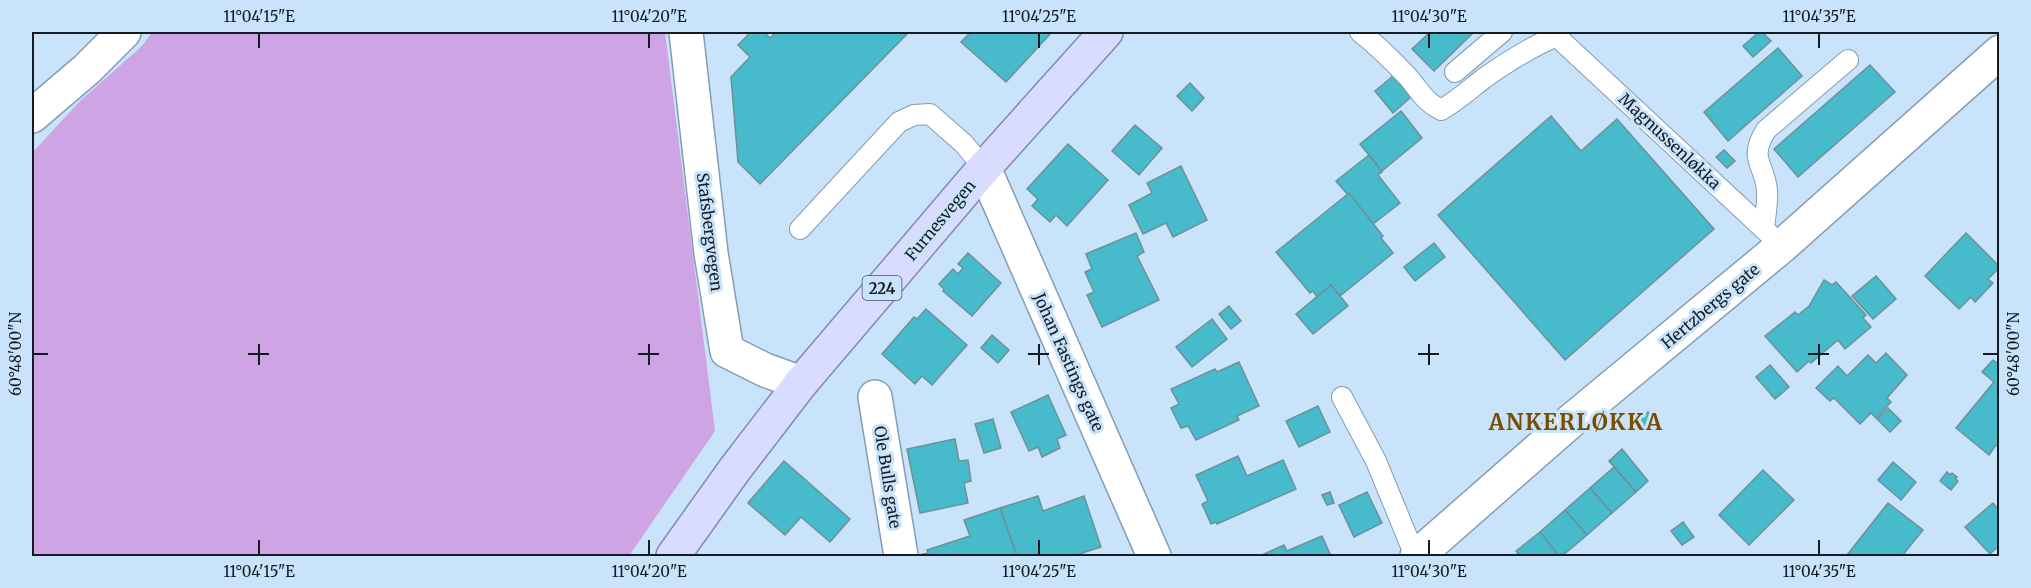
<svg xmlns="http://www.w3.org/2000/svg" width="2031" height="588" font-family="Merriweather,serif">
<rect width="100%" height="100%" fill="#c9e3fa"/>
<path fill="#cfa4e5" d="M152,32H665L715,431L629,556H32V153L80,101L142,46Z"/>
<g fill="#47bacc" stroke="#6c9197" stroke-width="1.5">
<path d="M751,32H764L770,38L776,32H909L760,184L738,162L731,77L750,57L738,45Z"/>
<path d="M971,32H1052L1006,82L961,42Z"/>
<path d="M1430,32L1433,33L1435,32H1474L1434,71L1412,49Z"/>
<path d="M1759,32H1762L1771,41L1753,57L1743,46Z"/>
<path d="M1778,48L1802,76L1728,141L1704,112Z"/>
<path d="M1870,65L1895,92L1798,177L1774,149Z"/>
<path d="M1393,76L1411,97L1393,113L1375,91Z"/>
<path d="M1190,83L1204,98L1192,111L1177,96Z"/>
<path d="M1401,111L1422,138L1382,171L1360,144Z"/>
<path d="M1551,116L1581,151L1617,119L1714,229L1565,360L1438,215Z"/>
<path d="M1135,125L1162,148L1139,175L1112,151Z"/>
<path d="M1068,144L1108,180L1067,226L1056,215L1050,222L1032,206L1038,199L1027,189Z"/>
<path d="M1724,150L1735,161L1727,168L1716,157Z"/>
<path d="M1369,155L1382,172L1378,175L1400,203L1373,224L1336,181Z"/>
<path d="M1181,166L1207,220L1173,237L1166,223L1143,234L1129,205L1152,193L1147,183Z"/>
<path d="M1349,193L1383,236L1381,238L1393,253L1340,296L1331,285L1317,297L1313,291L1310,293L1276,252Z"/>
<path d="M1136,233L1144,252L1137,256L1159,300L1102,327L1087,295L1094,292L1085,272L1092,269L1086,254Z"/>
<path d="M1966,233L2000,267L1988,279L1993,283L1975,302L1971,297L1959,309L1925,276Z"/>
<path d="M1434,243L1445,257L1415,281L1404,267Z"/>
<path d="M968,253L1001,283L972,316L943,291L944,289L939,284L953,269L958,274L963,268L958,264Z"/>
<path d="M1876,276L1896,299L1873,319L1852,296Z"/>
<path d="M1824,280L1832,285L1836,282L1866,315L1863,318L1871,327L1845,349L1838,340L1811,363L1809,361L1797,372L1765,336L1795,312L1798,315L1809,306Z"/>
<path d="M1331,285L1348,306L1313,334L1296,314Z"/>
<path d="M1229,306L1241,321L1231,329L1219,314Z"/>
<path d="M926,309L967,345L932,385L922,376L915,384L882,354L914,317L917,319Z"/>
<path d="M1212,319L1227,339L1192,367L1176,347Z"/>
<path d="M992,335L1009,350L998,363L981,348Z"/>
<path d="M1886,353L1907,375L1887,398L1891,402L1876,418L1871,413L1860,424L1834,398L1830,401L1816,388L1838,366L1847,376L1868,355L1876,363Z"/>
<path d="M1993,360L2000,365V448L1996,445L1989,455L1956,428L1994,382L1982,372Z"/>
<path d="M1239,362L1259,406L1237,416L1239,420L1196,440L1188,426L1181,428L1171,408L1179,404L1171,389L1215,369L1217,372Z"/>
<path d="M1770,365L1789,387L1775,399L1756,377Z"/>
<path d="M1048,395L1066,435L1057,439L1060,448L1042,457L1038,447L1029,451L1011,412Z"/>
<path d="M1318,406L1330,432L1299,447L1286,421Z"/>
<path d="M1888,408L1901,421L1890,432L1877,419Z"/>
<path d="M1648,412L1656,420L1646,430L1638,421Z"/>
<path d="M993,419L1001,448L984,453L975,424Z"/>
<path d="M955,439L959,461L968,460L971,481L964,483L968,503L920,513L907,449Z"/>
<path d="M1622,449L1648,481L1636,492L1609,461Z"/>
<path d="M1238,456L1247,476L1283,460L1296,489L1217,524L1216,522L1211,524L1202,504L1208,501L1196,475Z"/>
<path d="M784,461L850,519L830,542L801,517L785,535L748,503Z"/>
<path d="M1893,462L1916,482L1901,500L1878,480Z"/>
<path d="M1614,467L1636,492L1612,513L1590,488Z"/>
<path d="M1763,470L1794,500L1749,545L1719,515Z"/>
<path d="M1947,472L1950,475L1952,473L1957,477L1955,478L1958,481L1951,490L1940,481Z"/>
<path d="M1590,488L1612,513L1587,535L1565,510Z"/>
<path d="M1330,492L1334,503L1327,505L1322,495Z"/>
<path d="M1367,492L1382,523L1354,537L1339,505Z"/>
<path d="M1038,496L1043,511L1084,496L1101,547L1073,556H1017L1000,508Z"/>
<path d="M1888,503L1923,530L1902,556H1849L1847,555Z"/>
<path d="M1993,503L2000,511V545L1990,554L1965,527Z"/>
<path d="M1000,508L1017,556H921L920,555L928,553L927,550L970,536L964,520Z"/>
<path d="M1565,510L1587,535L1562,556H1559L1540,532Z"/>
<path d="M1683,522L1694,537L1682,545L1671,531Z"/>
<path d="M1540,532L1559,556H1520L1516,551Z"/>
<path d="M1322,536L1331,556H1266L1264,554L1284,545L1287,551Z"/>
</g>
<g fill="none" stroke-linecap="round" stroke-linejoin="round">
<defs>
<g id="service">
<path d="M1360,32C1378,46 1393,61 1408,77C1420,91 1424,101 1441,110C1457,101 1469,90 1483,79C1507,62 1530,47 1557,36"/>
<path d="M1552,32L1782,246"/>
<path d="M1455,72L1502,32"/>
<path d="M800,229L899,122L914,115L930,114L964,144L984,168"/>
<path d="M1764,229C1765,217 1768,202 1767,190C1764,162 1748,160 1766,130L1848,60"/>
<path d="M1342,397L1376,461L1415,556"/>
</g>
<g id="minor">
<path d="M686,32L711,253L727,351L765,370L801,383"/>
<path d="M32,116L87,69L124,32"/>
<path d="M984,168L1154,556"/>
<path d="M875,397L901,556"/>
<path d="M1417,556L1572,420L1782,246L2000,52"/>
</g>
<path id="primary" d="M673,556L735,469L801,383L984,168L1106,32"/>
</defs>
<use href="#service" stroke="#859db3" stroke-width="22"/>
<use href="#minor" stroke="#859db3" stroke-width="36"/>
<use href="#primary" stroke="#828ab2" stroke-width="36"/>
<use href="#service" stroke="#fff" stroke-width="20"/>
<use href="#minor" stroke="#fff" stroke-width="33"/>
<use href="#primary" stroke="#d8dcff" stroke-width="33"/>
</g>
<path fill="none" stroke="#131c24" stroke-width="2" d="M259,33V48M649,33V48M1039,33V48M1429,33V48M1819,33V48M259,344V365M649,344V365M1039,344V365M1429,344V365M1819,344V365M33,354H48M248,354H269M638,354H659M1028,354H1049M1418,354H1439M1808,354H1829M1983,354H1998M259,540V555M649,540V555M1039,540V555M1429,540V555M1819,540V555"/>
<g text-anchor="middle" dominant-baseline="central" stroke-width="6" stroke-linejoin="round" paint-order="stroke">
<rect fill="#c9e3fa" stroke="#4a5864" stroke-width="1.5" x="862.5" y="276" width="39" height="24" rx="4.5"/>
<g font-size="15" font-weight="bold" fill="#131c24">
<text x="882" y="288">224</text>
</g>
<g font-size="16" fill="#131c24" stroke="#c9e3fa">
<text transform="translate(1670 141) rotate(43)">Magnussenløkka</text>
<text transform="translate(940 220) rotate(-50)">Furnesvegen</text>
<text transform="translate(710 232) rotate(83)">Stafsbergvegen</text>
<text transform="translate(1710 306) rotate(-40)">Hertzbergs gate</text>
<text transform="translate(1069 362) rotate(66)">Johan Fastings gate</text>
<text transform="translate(888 477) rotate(81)">Ole Bulls gate</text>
</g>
<g font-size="22" font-weight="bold" letter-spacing="1.5" fill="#7a4c00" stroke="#c9e3fa">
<text x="1576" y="422">ANKERLØKKA</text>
</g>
</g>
<rect width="2031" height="588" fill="none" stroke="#c9e3fa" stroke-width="66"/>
<rect x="33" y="33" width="1965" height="522" fill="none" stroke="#131c24" stroke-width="2"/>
<g font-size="15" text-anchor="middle" fill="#131c24">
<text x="259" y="22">11°04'15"E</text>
<text x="649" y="22">11°04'20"E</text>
<text x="1039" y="22">11°04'25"E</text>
<text x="1429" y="22">11°04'30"E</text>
<text x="1819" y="22">11°04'35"E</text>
<text transform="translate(16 354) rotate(-90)" y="5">60°48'00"N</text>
<text transform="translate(2014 354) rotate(-90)" y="5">60°48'00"N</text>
<text x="259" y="577">11°04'15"E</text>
<text x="649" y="577">11°04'20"E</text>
<text x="1039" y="577">11°04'25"E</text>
<text x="1429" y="577">11°04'30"E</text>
<text x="1819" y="577">11°04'35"E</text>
</g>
</svg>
